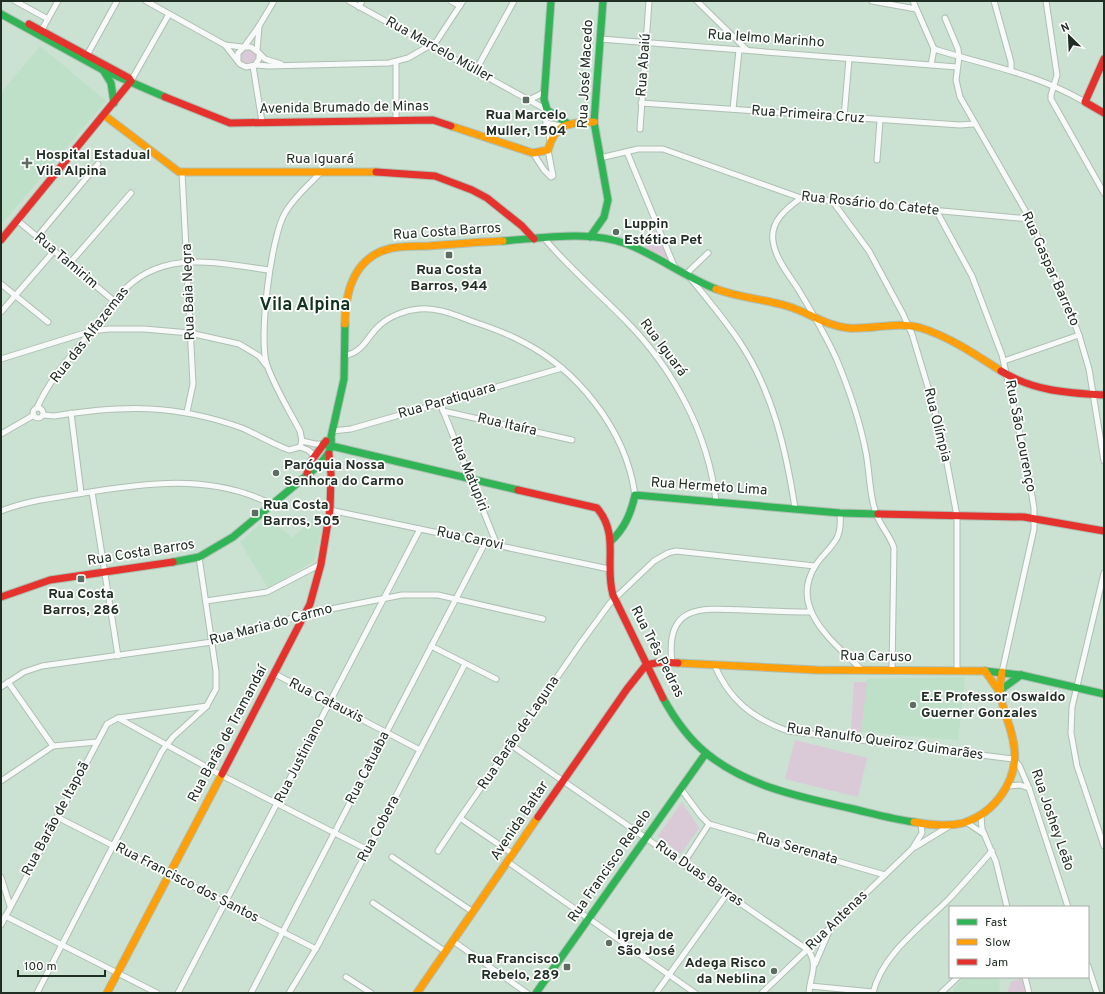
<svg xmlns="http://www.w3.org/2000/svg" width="1105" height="994" font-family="Overpass,sans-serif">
<rect width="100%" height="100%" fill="#cbe1d2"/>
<g fill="#bee0c9">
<path d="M40,46L106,101L1,225V93Z"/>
<path d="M269,516L292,538L315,516L324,524L314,561L268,588L240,542Z"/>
<path d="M965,677L958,740L861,732L867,679Z"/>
<path d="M965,977H999L1000,993H954V988Z"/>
</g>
<g fill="#dac9d7">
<circle cx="248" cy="56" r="8"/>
<path d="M655,230L671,260L646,248Z"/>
<path d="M314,477L325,480L323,485L312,482Z"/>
<path d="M854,682H867L861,732L851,731Z"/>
<path d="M795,740L867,758L858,797L785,779Z"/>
<path d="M682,802L699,828L681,854L658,836Z"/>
<path d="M1018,977H1021L1026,993H1007L1011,982L1019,979Z"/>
</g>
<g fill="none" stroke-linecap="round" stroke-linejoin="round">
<defs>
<g id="street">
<path d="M15,1L48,19"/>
<path d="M146,1L225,45L242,47"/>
<path d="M349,1L547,110"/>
<path d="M451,1L460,6"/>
<path d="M697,1L747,50"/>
<path d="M872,1L916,9"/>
<path d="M913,1L934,49"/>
<path d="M994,1L1011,62V70"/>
<path d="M1046,1L1057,75L1051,95V99L1104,193"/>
<path d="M359,7L362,1"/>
<path d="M945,18L958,49L959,57L956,80L960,97L1030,219L1063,294L1079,335L1089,369L1104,461"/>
<path d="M40,33L58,1"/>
<path d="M600,39L957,67"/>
<path d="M225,45L240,64L246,67L255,65L259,59V53L251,47H244L238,53V60"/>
<path d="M244,47L259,26L274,1"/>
<path d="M934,49C988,66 1035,73 1085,102"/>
<path d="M257,51L259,26"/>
<path d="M259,53L265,59L281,64"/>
<path d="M86,57L117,1"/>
<path d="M396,62V120"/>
<path d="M255,65L269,66L389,63L408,58L436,42L463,1"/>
<path d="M931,65L934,49"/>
<path d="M253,66L262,122"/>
<path d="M476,70L514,1"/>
<path d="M131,81L169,14"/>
<path d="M529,100L543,93"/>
<path d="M641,103L960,125L974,124"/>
<path d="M733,109L739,50"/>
<path d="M544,113L550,140"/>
<path d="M844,117L849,59"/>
<path d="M546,123L561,126"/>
<path d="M640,129L649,1"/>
<path d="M627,152L675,268"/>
<path d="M533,153L544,170L551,177L553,176L548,150"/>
<path d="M600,158L638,149H663L801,198L1030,219"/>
<path d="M877,160L880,120"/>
<path d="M182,172L193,384L187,412"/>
<path d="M801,198C787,208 770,221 773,241C775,258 789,275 798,289C812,312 825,334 836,358C849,389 860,421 866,453C870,473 869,495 876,513C880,526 890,535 894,548L892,671"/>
<path d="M833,202L869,251L903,314L912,334L933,404L943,442L957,516V671"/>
<path d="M937,212L972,276L1002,355L1026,461L1034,508V529L1002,672"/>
<path d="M17,220L114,301"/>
<path d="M37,237L98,164"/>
<path d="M544,238C569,268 600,294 627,322C674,370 708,433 716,501"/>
<path d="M69,264L131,193"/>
<path d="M685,275L708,253"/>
<path d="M691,279C708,300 726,321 741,344C773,393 786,450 795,508"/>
<path d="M1,284L48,322"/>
<path d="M1,312L54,251"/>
<path d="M345,356C366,350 366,337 380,325C390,316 406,310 419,309C438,307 457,316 474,322C489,327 503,332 517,339C576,367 626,429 635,495"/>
<path d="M1,359L91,331L109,329H144L190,333L239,344L259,356L266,365"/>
<path d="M1004,361L1079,335"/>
<path d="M440,403L497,545"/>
<circle cx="38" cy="413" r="5"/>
<path d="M37,408C48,382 69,358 87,336C98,322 108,306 121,293C162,248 216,263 269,270"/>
<path d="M443,411L572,440"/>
<path d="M71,413L81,493"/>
<path d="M43,415L54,416C124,405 175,404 242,428C258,435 273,444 289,450L300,447L302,441"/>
<path d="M332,431L351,429L562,368"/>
<path d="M1,434L34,415"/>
<path d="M302,441L300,431C289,410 275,388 267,365C258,340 271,236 285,213C294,197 309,185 321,172"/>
<path d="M302,441L315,444H323"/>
<path d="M300,447L308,450L315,456"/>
<path d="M92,492L118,656"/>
<path d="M330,510L609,569"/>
<path d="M1,511C26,501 52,498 78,494C143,483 210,473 271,504"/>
<path d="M840,513C842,537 836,541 821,558C783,604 831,640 862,670"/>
<path d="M1104,573L1072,707L1071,733L1077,766L1104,846"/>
<path d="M206,601L267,592L321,564"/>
<path d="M431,646L496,679"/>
<path d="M672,662C665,605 700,608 743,610C766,611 788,612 811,612"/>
<path d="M714,664C729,700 752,718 788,731L1013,759L1019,765L1029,788L1068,907"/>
<path d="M275,674L420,750"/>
<path d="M8,682L53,746"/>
<path d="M1,687L24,672L42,666L219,641L305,614L402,595H438L543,619"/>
<path d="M118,718L221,775L368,850"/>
<path d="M511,745L808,950C819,965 810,976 809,993"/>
<path d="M1,781L53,746L97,742"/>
<path d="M1007,786L1020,785L1029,788"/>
<path d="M681,789L701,816L709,824L885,875"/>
<path d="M981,816L982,829L996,862L1007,907"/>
<path d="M57,817L316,949"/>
<path d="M966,822L984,834"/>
<path d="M915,847L951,825"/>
<path d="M438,851L460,818"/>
<path d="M513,854L460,818L580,644L610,603L654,561L668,553L676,551L815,566"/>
<path d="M392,857L473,912"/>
<path d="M508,862L695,993"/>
<path d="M683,864L709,824"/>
<path d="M1,877L10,906"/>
<path d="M373,903L446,952"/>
<path d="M5,916L157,993"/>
<path d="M1,925L107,724L118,718L207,706"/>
<path d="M453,941L527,993"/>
<path d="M815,964L830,929"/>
<path d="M1088,966L1097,993"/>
<path d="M346,977L371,993"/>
<path d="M1025,977L1029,993"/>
<path d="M810,986L873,992"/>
<path d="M37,993L162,751L173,737L206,707L216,689V671L199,557"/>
<path d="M178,993L420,529"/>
<path d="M251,993L485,543"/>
<path d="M289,993L318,945L465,664"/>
<path d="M656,993L727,894"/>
<path d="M762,993L912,849L922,833L921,824"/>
<path d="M873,993C882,954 922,926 949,899C964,883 978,867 992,851"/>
<path d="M941,993L958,977"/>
</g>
<g id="fast">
<path d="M551,1L544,99L547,110L567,123"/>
<path d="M1,14L103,70L165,97"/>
<path d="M103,70L111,83L114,103"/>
<path d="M590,237L604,217L608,200L594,122L603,1"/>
<path d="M503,241C543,238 589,230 627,244C658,256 685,277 716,289"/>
<path d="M323,444L518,490"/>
<path d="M611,541C625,528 631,513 635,495L840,513L878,514"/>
<path d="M173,562L199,557L233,537L318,466C326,457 333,450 331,437L344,379L345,324"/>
<path d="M985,671L1021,675L1104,694"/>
<path d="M999,691L1021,675"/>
<path d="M663,698C674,718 688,738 706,753C746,786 800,797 849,808C871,813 892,819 914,822"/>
<path d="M536,993L706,753"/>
</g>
<g id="slow">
<path d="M104,115L179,172H376"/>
<path d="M451,126L533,153L548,150C556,122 568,123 594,122"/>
<path d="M716,289C740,298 764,299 787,306C808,312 826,326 848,328C871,330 897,321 921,328C950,337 976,355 1001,371"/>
<path d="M345,324C345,290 355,256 392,248C404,246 417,246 429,246C454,244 478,242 503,241"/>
<path d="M678,663L817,670L985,671"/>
<path d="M985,671L999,691"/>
<path d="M914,822C930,825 947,827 963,823C995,813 1019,780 1014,746C1010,716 996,706 1002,672"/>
<path d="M107,993L222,774"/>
<path d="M417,993L538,817"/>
</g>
<g id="jam">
<path d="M29,24L129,78"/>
<path d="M1104,59L1085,102L1104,113"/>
<path d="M165,97L230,123L433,120L451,126"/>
<path d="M376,172L435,176L472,190L487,198L522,226L534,239"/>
<path d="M1,240L131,81"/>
<path d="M1001,371C1033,391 1067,393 1104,395"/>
<path d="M307,473L312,460L326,441"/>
<path d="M518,490L597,508C620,535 604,564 613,595L663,698"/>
<path d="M878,514L1024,517L1104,531"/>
<path d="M1,597L50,580L173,562"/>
<path d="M222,774L310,604L321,564L330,510L331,474L329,454"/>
<path d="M538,817L627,689L646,665L661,662L678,663"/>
</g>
</defs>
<use href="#street" stroke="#aebfb3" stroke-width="7"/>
<use href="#fast" stroke="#aebfb3" stroke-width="9"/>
<use href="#slow" stroke="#aebfb3" stroke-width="9"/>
<use href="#jam" stroke="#aebfb3" stroke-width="9"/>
<use href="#street" stroke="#f7faf8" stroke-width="5"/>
<use href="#fast" stroke="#30b455" stroke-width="7"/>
<use href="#slow" stroke="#ff9f0a" stroke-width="7"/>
<use href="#jam" stroke="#e5322d" stroke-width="7"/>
</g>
<g fill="#5c6d61" stroke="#fff" stroke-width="1.5">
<rect x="522" y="96" width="8" height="8" rx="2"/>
<path d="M25 157h4v4h4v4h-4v4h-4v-4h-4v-4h4z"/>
<circle cx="616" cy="232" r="4"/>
<rect x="445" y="251" width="8" height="8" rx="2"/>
<circle cx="276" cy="473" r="4"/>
<rect x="251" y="509" width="8" height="8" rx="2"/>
<rect x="77" y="575" width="8" height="8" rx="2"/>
<circle cx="913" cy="705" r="4"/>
<circle cx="609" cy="943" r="4"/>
<rect x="563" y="963" width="8" height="8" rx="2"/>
<circle cx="774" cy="971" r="4"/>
</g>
<g text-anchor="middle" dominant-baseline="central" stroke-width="3.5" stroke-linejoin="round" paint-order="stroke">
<g font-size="14" fill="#202e24" stroke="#fff">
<text transform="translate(766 39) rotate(4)">Rua Ielmo Marinho</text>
<text transform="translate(439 50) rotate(29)">Rua Marcelo Müller</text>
<text transform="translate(644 65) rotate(-86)">Rua Abaiú</text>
<text transform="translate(586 74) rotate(-87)">Rua José Macedo</text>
<text transform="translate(344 108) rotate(-1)">Avenida Brumado de Minas</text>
<text transform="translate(808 115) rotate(4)">Rua Primeira Cruz</text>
<text x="320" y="159">Rua Iguará</text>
<text transform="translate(870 204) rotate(6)">Rua Rosário do Catete</text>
<text transform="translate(447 232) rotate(-4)">Rua Costa Barros</text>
<text transform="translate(66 261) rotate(40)">Rua Tamirim</text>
<text transform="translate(1050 269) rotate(66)">Rua Gaspar Barreto</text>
<text transform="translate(189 292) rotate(-92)">Rua Baia Negra</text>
<text transform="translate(90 335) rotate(-52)">Rua das Alfazemas</text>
<text transform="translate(663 348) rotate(53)">Rua Iguará</text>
<text transform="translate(447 401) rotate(-16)">Rua Paratiquara</text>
<text transform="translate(507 425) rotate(13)">Rua Itaíra</text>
<text transform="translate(937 425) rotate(76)">Rua Olímpia</text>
<text transform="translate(1020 436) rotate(79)">Rua São Lourenço</text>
<text transform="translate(469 474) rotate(68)">Rua Matupiri</text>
<text transform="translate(709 487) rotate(4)">Rua Hermeto Lima</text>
<text transform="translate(470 539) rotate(12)">Rua Carovi</text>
<text transform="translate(141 553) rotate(-9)">Rua Costa Barros</text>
<text transform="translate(271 625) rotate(-15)">Rua Maria do Carmo</text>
<text transform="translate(657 652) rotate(63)">Rua Três Pedras</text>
<text transform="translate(876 657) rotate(1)">Rua Caruso</text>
<text transform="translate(326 701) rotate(27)">Rua Catauxis</text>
<text transform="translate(519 733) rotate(-56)">Rua Barão de Laguna</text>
<text transform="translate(228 734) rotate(-62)">Rua Barão de Tramandaí</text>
<text transform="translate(885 742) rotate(8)">Rua Ranulfo Queiroz Guimarães</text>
<text transform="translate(300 761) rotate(-63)">Rua Justiniano</text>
<text transform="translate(368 768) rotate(-63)">Rua Catuaba</text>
<text transform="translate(56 819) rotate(-62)">Rua Barão de Itapoã</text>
<text transform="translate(1052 820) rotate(71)">Rua Joshey Leão</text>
<text transform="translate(520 821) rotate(-56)">Avenida Baltar</text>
<text transform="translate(379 829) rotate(-62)">Rua Cobera</text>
<text transform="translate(797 849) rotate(16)">Rua Serenata</text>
<text transform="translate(610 866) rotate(-55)">Rua Francisco Rebelo</text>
<text transform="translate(699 874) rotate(35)">Rua Duas Barras</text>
<text transform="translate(187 883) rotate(27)">Rua Francisco dos Santos</text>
<text transform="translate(837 921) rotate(-44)">Rua Antenas</text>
</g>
<g font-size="14" font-weight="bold" fill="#202e24" stroke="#fff" text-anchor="start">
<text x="526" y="115" text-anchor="middle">Rua Marcelo<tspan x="526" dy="16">Muller, 1504</tspan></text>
<text x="36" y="155">Hospital Estadual<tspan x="36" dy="16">Vila Alpina</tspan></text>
<text x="624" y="224">Luppin<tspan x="624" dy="16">Estética Pet</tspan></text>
<text x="449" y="270" text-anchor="middle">Rua Costa<tspan x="449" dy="16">Barros, 944</tspan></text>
<text x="284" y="465">Paróquia Nossa<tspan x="284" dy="16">Senhora do Carmo</tspan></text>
<text x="263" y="505">Rua Costa<tspan x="263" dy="16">Barros, 505</tspan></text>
<text x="81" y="594" text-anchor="middle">Rua Costa<tspan x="81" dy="16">Barros, 286</tspan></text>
<text x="921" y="697">E.E Professor Oswaldo<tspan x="921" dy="16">Guerner Gonzales</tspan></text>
<text x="617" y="935">Igreja de<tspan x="617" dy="16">São José</tspan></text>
<text x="559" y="959" text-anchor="end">Rua Francisco<tspan x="559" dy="16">Rebelo, 289</tspan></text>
<text x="766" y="963" text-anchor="end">Adega Risco<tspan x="766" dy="16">da Neblina</tspan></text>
</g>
<g font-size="18" font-weight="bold" fill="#11331f" stroke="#fff">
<text x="305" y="305">Vila Alpina</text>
</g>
</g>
<rect width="1105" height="994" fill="none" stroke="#202e24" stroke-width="4"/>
<rect x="949" y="906" width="140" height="72" fill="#ffffff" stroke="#a6aba7"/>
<rect x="957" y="919" width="20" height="6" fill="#30b455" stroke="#a6aba7"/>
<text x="985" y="926" font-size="12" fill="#202e24">Fast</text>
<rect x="957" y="939" width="20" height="6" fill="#ff9f0a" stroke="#a6aba7"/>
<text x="985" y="946" font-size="12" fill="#202e24">Slow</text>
<rect x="957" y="959" width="20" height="6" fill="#e5322d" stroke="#a6aba7"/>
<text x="985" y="966" font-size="12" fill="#202e24">Jam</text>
<g transform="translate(1069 36) rotate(336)" stroke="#ffffff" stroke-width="3" paint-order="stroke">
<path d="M0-3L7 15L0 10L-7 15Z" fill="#202e24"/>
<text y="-6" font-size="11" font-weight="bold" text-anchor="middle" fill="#202e24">N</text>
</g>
<path d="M18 970v6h87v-6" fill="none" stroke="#202e24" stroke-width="2"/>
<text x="24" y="970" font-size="12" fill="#202e24" stroke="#ffffff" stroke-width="3" paint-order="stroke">100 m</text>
</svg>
